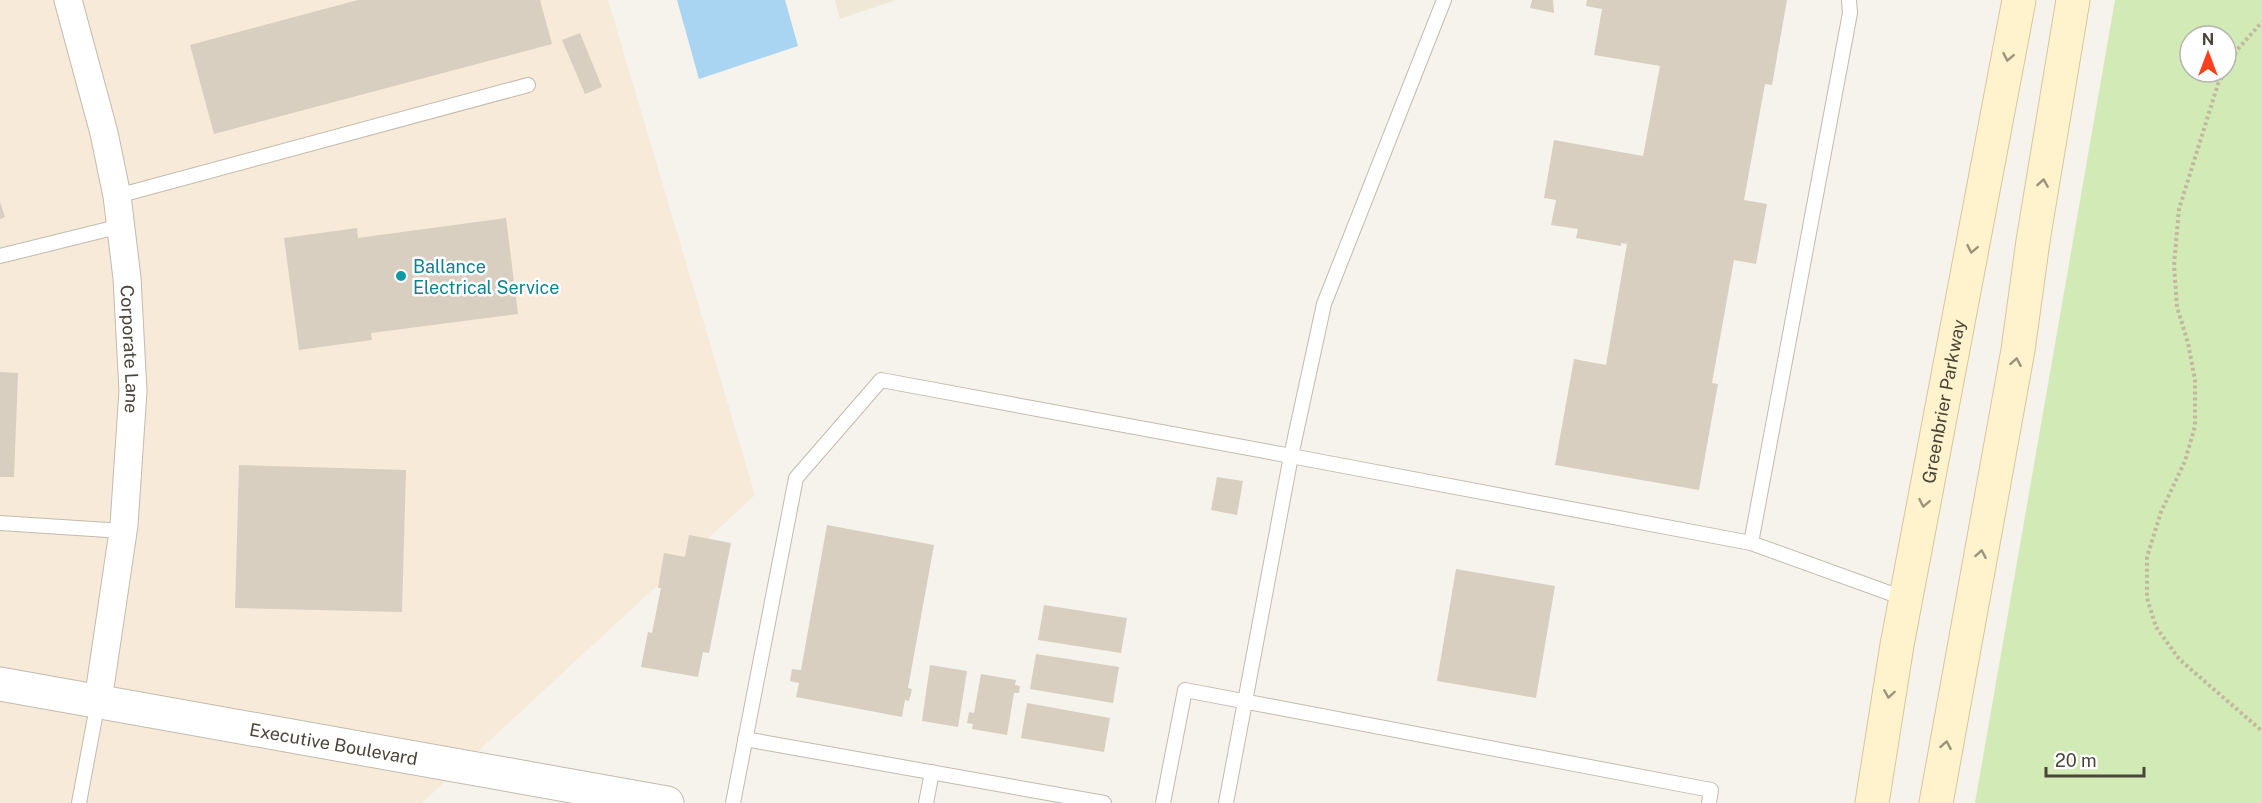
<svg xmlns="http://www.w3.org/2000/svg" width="2262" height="803" font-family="'Public Sans',sans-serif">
<rect width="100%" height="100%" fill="#f6f3ec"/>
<path fill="#f7ead8" d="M0,0H608L755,495L422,803H0Z"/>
<path fill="#efe8d6" d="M835,0H896L840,19Z"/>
<path fill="#d2eab5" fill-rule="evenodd" d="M2115,0H2262V803H1975ZM2190,36H2226V72H2190Z"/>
<path fill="#a9d4f2" d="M677,0H785L798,46L699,79Z"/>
<g fill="#d8cfc1">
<path d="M358,0H540L552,44L214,134L190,45Z"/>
<path d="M1532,0H1553L1554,13L1530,8Z"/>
<path d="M1587,0H1787L1772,85L1765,84L1744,200L1767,204L1756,264L1734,260L1712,383L1718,384L1699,490L1555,465L1574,359L1606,365L1627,244L1621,243V246L1576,238L1578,229L1551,225L1556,200L1544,198L1554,140L1643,156L1660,66L1594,55L1602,9L1586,6Z"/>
<path d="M580,33L602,87L585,94L562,40Z"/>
<path d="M0,202L5,217L0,219Z"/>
<path d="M506,218L518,314L371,333L372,340L299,350L284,238L357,228L358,238Z"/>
<path d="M0,372L18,373L14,477H0Z"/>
<path d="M239,465L406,470L402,612L235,608Z"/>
<path d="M1217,477L1243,481L1237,515L1211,510Z"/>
<path d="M827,525L934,545L908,688L912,689L909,701L905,700L902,717L796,697L799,683L790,681L792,669L801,670Z"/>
<path d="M689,535L731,543L709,653L703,652L698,677L641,667L648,632L652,633L661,588H658L664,553L685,557Z"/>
<path d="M1456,569L1555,586L1536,698L1437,681Z"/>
<path d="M1044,605L1127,618L1121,653L1038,640Z"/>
<path d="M1036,654L1119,667L1113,703L1030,689Z"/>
<path d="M930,665L967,671L958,727L922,721Z"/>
<path d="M981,674L1016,680L1015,685L1020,686L1019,693H1014L1007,735L972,729L973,724L967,723L969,712L974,713Z"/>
<path d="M1027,703L1110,718L1104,752L1021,738Z"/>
</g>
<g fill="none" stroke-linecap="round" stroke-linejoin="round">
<defs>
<g id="service">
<path d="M1444,0L1324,304L1291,456L1751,543L1906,599"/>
<path d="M117,196L528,85"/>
<path d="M0,256L121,226"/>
<path d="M0,523L123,531"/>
<path d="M1751,543L1850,13L1849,0"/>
<path d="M745,739L1104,803"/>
<path d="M79,803L98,701"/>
<path d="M733,803L796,478L881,380L1291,456L1226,803"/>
<path d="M926,803L932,772"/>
<path d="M1163,803L1185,690L1711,790L1709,803"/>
</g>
<g id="minor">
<path id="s1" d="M68,0L104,133L117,196L127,278L133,391L124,525L98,701"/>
</g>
<g id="tertiary">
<path id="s2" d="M0,684L667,803"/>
</g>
<g id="secondary">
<path id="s3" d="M1872,803L1897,645L2019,0"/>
<path d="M1936,803L2018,350L2033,241L2073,0"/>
</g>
</defs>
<use href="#service" stroke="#c2bbae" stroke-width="16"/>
<use href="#minor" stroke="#c2bbae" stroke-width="29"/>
<use href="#tertiary" stroke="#c2bbae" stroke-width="35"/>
<use href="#secondary" stroke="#d6c79b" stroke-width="35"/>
<g stroke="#c4b79f" stroke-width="4" stroke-dasharray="3 3" stroke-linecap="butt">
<path d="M2226,70L2237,50L2262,22"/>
<path d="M2225,72L2218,84L2179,209L2174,265L2177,307L2188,343L2195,380V426L2185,461L2161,512L2147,557V598L2156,627L2179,659L2262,731"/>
</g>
<use href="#service" stroke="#fff" stroke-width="14"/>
<use href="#minor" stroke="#fff" stroke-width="27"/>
<use href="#tertiary" stroke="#fff" stroke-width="33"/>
<use href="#secondary" stroke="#fff3cd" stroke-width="33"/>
</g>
<defs><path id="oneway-chevron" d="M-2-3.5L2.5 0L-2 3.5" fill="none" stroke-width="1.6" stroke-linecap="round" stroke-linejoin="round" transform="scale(1.5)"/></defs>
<g stroke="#9c937c">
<use href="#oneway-chevron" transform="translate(2008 57) rotate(101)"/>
<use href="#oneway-chevron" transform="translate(2043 183) rotate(-81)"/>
<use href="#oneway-chevron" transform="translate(1972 249) rotate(101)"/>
<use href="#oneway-chevron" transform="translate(2016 362) rotate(-80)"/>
<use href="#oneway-chevron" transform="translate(1924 503) rotate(101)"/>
<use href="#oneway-chevron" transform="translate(1981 554) rotate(-80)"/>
<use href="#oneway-chevron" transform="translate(1889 694) rotate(99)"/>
<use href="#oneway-chevron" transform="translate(1946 745) rotate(-80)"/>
</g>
<circle fill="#0f9aa8" stroke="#fff" stroke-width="2" cx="401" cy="276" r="6"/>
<g text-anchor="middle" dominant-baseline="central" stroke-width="5" stroke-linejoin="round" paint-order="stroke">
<g font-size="18" fill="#0d838f" stroke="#fff" text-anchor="start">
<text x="413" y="266">Ballance<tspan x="413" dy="21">Electrical Service</tspan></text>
</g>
<g font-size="18" fill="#4b4439" stroke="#fff">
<text stroke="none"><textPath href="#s1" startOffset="356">Corporate Lane</textPath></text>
<text stroke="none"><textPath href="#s3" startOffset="408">Greenbrier Parkway</textPath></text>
<text stroke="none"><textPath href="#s2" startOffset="339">Executive Boulevard</textPath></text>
</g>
</g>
<g transform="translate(2208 54)"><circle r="28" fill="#ffffff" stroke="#b7b4b0" stroke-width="1.5"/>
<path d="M0-4.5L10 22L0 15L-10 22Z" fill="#fc3f1d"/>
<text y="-9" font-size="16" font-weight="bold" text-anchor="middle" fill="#4b4439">N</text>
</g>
<path d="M2046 767v9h98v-9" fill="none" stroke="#4b4439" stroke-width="3"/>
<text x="2055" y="767" font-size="18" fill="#4b4439" stroke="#ffffff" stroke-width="4.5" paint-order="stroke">20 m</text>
</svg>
